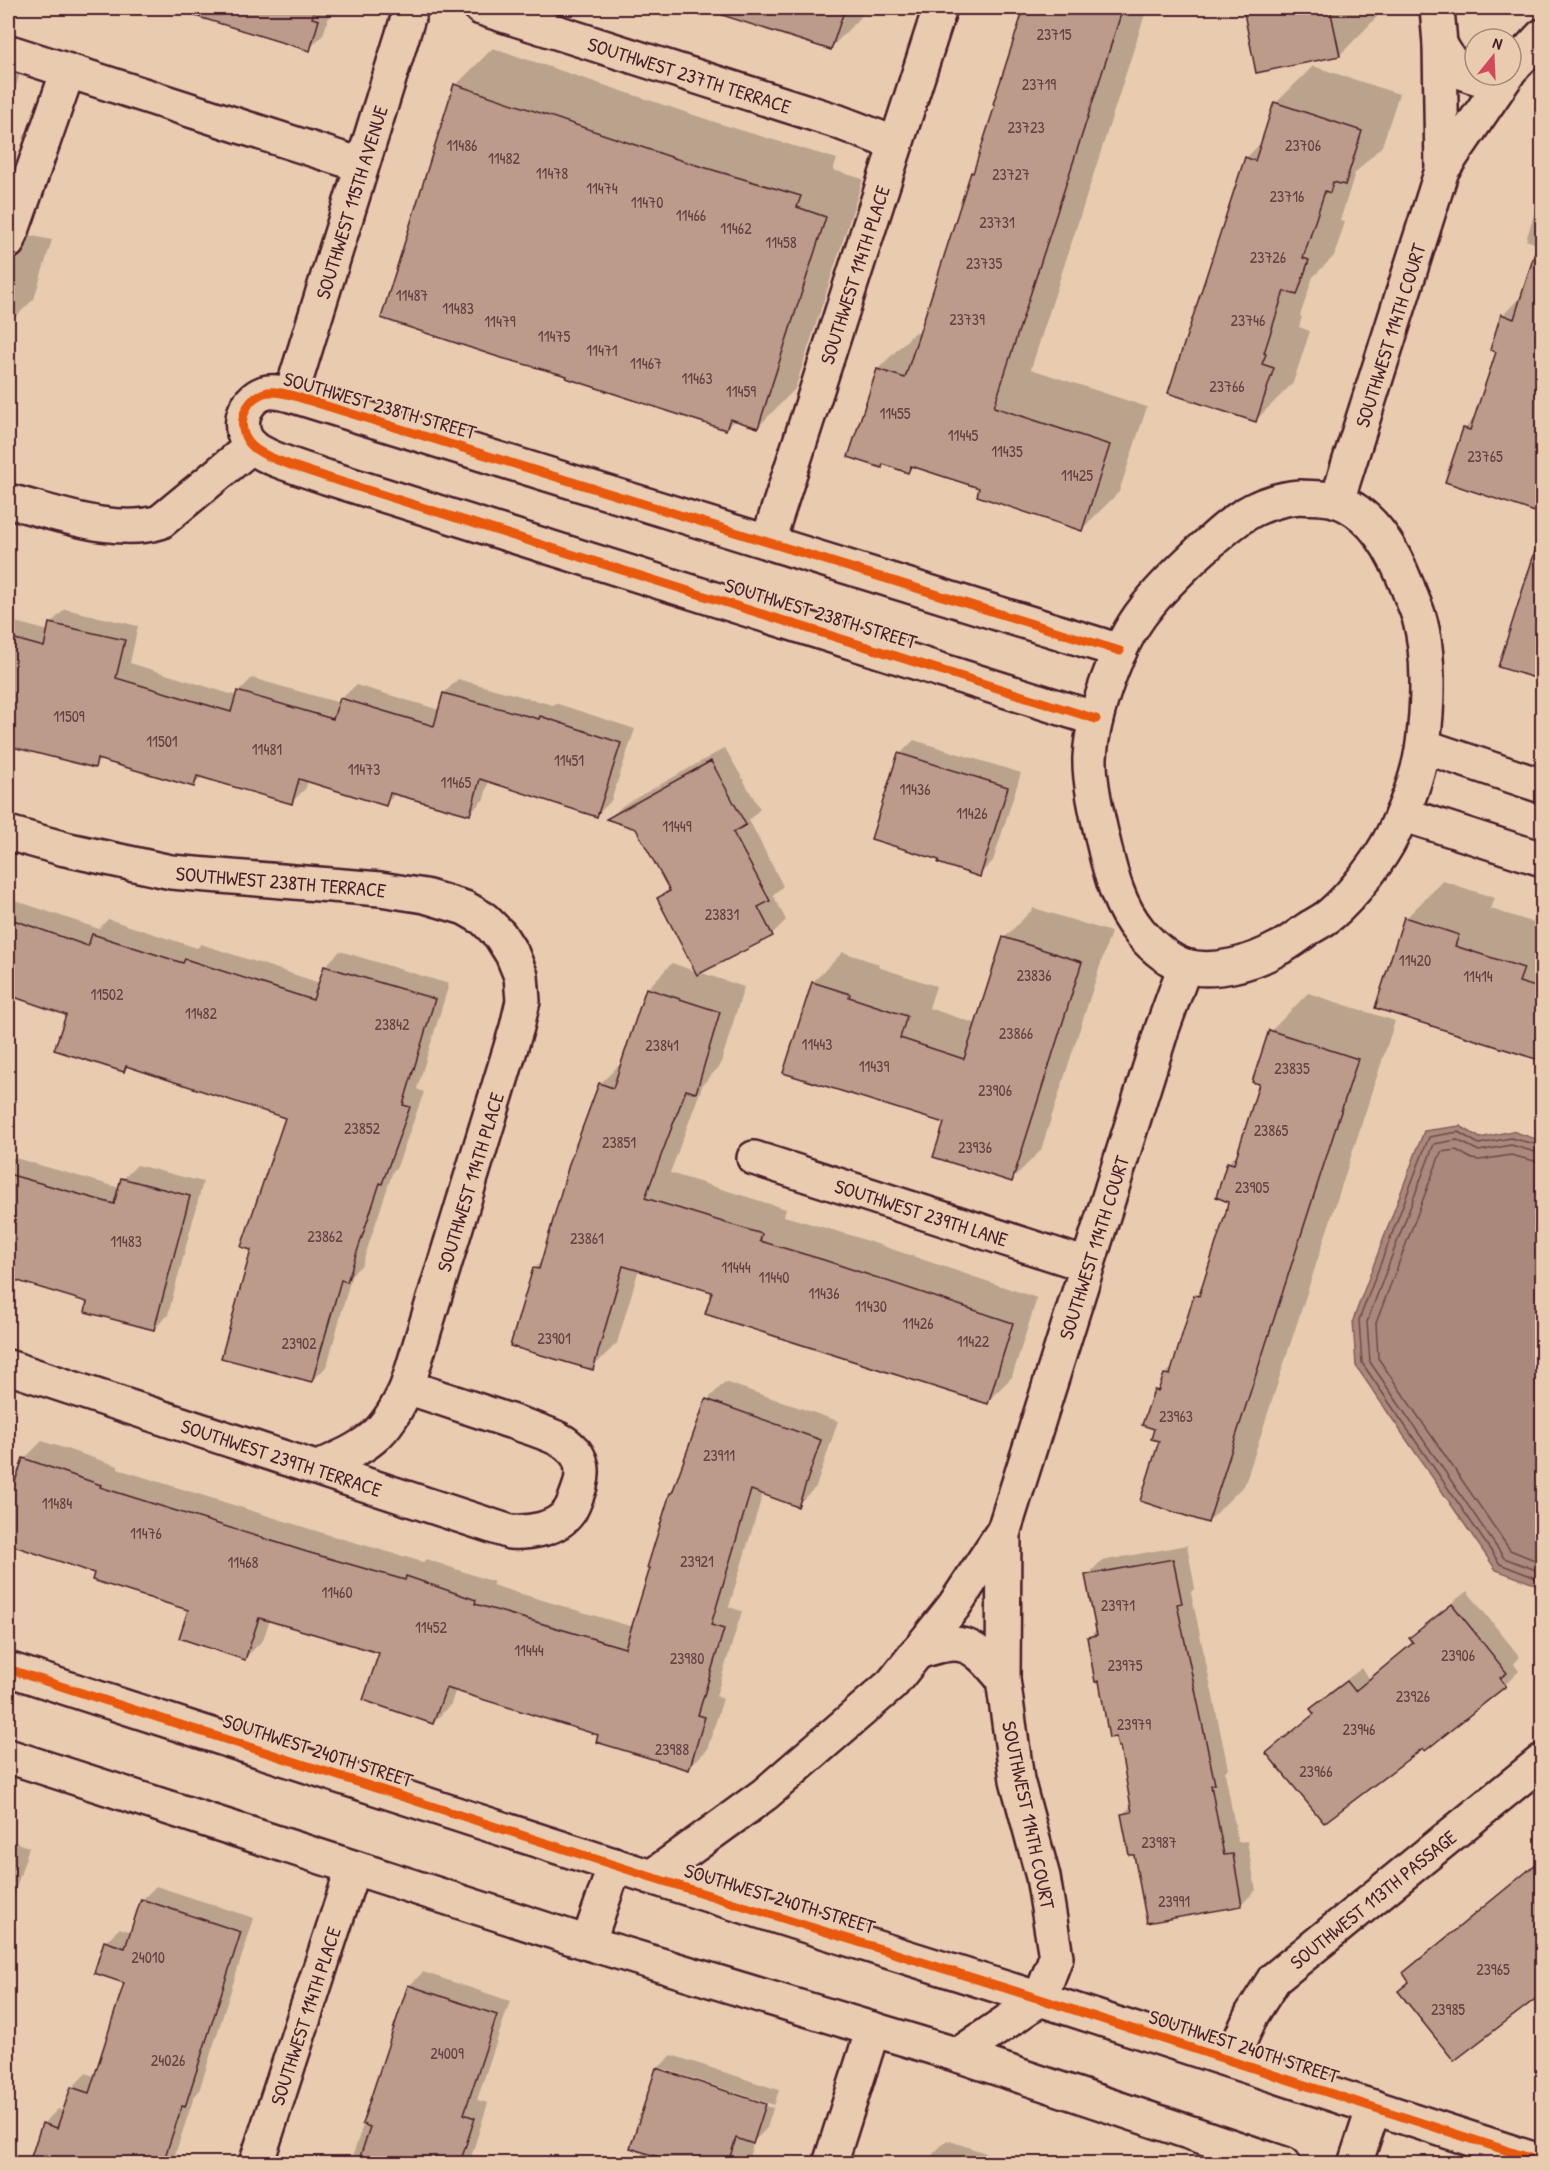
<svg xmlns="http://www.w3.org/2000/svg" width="1550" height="2171" font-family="'Patrick Hand',sans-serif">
<rect width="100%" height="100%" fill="#e9ccb0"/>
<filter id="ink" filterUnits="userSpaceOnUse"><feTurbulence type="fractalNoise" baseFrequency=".0167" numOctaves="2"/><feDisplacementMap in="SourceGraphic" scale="12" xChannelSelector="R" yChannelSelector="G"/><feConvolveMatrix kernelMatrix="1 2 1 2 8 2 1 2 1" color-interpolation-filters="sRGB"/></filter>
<g filter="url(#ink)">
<path fill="#aa887b" stroke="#845e5b" stroke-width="1.5" d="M1460,1126L1480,1138L1512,1131L1542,1141V1582L1537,1585L1496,1570L1356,1366L1353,1320L1424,1131Z"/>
<g fill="#0003" fill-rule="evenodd">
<path d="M176,8H332L323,35L309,49Z"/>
<path d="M763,8H869L831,48L757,25Z"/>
<path d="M1026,8H1147L1031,369L1147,407L1119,492L1082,529L981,487L914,465L908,471L884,463L881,466L878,369L915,332L921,334L973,173L976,170L997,104L995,103Z"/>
<path d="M1244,8H1375L1377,17L1340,55L1257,68Z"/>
<path d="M493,48L724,125L837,159L833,170L863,179L795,389L758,427L735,419L726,429L569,374L456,85Z"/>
<path d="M1313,66L1399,94L1382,146L1355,173L1340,221L1345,222L1334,256L1313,277L1300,316L1302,317L1299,327L1310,331L1293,383L1256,420L1246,158L1263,141L1276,103Z"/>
<path d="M8,69L20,73L8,113Z"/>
<path d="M1542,189V502L1535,510L1464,429L1477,416L1498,351L1503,315L1523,294L1539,245L1526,240Z"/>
<path d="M8,226L28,235L52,240L34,299L8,324Z"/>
<path d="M1542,562V679L1500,666L1529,575Z"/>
<path d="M65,609L138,626L130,663L237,696L238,692L252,678L340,703L341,699L356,685L440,710L444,693L458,679L553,705L555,703L635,729L611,801L597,815L489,780L484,799L470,813L396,793L386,804L308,780L306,788L292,802L203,776L194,785L102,759L94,766L8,744V620L49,631L51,623Z"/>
<path d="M914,740L1021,773L993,861L979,875L941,859L900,754Z"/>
<path d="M725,748L760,809L749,820L783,886L773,895L786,920L772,934L699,972L744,987L720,1066L703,1084L670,1173L786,1209L784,1216L850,1235L1037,1298L1012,1377L987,1402L714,1291L639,1269L617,1343L592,1368L535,1268L544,1259L600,1084L624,1060L647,989L672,963L697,972L658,899L670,887L637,828L609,819L622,806Z"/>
<path d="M1443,881L1495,898L1491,909L1542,925V1060L1377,1008L1406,918Z"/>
<path d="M8,898L99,929L108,919L197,948L201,944L320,983L325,966L340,951L449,984L417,1089L424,1092L397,1167L393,1171L362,1265L352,1274L327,1366L312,1381L287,1117L129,1065L124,1071L68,1014L8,994Z"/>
<path d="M1034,908L1111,932L1041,1150L1011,1181L945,1122L813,982L843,952L879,964L878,967L936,986L929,1008L977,1024L1004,938Z"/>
<path d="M1308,993L1395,1021L1245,1484L1208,1522L1161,1440L1155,1391L1162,1384L1165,1374L1175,1365L1196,1296L1203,1289L1230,1201L1218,1197L1229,1162L1239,1152L1261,1083L1254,1081L1271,1031Z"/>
<path d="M8,1156L120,1188L123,1179L137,1165L203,1182L168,1315L154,1329L89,1301L8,1277Z"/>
<path d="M725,1382L838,1421L816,1487L797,1505L763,1493L729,1607L742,1611L716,1696L723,1699L707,1750L688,1768L600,1734L456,1689L451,1704L433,1723L381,1652L270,1619L263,1640L245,1658L189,1609L96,1572L8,1543V1508L24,1459L42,1441L118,1466V1469L326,1534L423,1562L426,1559L494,1582L492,1585L633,1627L671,1493L675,1489L707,1400Z"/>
<path d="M1187,1545L1195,1588L1191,1592L1228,1768L1225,1772L1238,1842L1247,1841L1256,1890L1242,1904L1123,1814L1132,1805L1121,1745L1088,1638L1097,1629L1087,1576L1101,1561Z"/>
<path d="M1467,1591L1520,1657L1514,1664L1519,1671L1505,1685L1423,1746L1268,1753L1315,1713L1312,1709L1326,1695L1362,1668L1369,1678L1414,1641L1411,1638L1425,1624Z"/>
<path d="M8,1840L29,1847L8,1914Z"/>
<path d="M1542,1859V1992L1455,2059L1405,1973L1419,1959Z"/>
<path d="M156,1886L254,1918L199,2091L194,2097L172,2164H42L32,2160L44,2123L58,2109L64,2111L72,2088L86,2073L96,2077L126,1982L105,1942L120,1928L132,1932L142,1900Z"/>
<path d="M423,1972L510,2001L477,2100L488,2103L469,2164H350L409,1986Z"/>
<path d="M672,2055L779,2090L767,2128L754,2141L747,2164H639L643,2151L657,2069ZM664,2069L774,2105L773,2108L664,2072Z"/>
<path d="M947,2140L1016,2163L1015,2164H930L933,2154Z"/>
</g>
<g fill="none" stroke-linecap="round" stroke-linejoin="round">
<g stroke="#70494b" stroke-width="1.5">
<path d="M1542,1146L1511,1138L1479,1144L1458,1132L1429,1137L1359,1320L1362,1363L1500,1564L1536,1578L1542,1577"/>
<path d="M1542,1154L1511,1145L1479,1151L1457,1140L1434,1144L1367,1322L1370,1362L1504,1558L1536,1570L1542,1569"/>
<path d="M1542,1163L1511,1155L1480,1160L1472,1159L1456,1150L1441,1152L1376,1323L1378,1358L1510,1550L1537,1561L1542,1560"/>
</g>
</g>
<g fill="#bc9b8b" stroke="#4a1f2b" stroke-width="1.5">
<path d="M196,8H315L312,18L319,20L310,51L195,16Z"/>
<path d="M723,8H845L831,50L722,15Z"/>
<path d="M1024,8H1123L994,407L1110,445L1082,531L977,496L979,488L911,466L908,473L883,464L882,468L848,457L877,369L905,378L971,172L973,173L995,105L993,104Z"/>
<path d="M1243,8H1330L1340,56L1256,73Z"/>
<path d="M454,84L686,162L801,196L797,207L826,217L758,428L730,419L726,430L566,378L567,376L498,357L381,318Z"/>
<path d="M1274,102L1362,131L1345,185L1333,182L1330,193L1325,191L1303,258L1309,260L1297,295L1284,291L1264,353L1266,354L1262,364L1274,368L1256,422L1168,393L1245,157L1255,161Z"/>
<path d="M1535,252L1542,253V490L1535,512L1445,482L1463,428L1470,430L1496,352L1490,350L1501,314L1514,319Z"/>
<path d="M1535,551L1542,552V680L1498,667Z"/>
<path d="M49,623L125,640L116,678L231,712L237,691L333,719L340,698L434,726L443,693L539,719L540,716L621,743L597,817L480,779L470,815L390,793L386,806L299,779L292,804L197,776L194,787L97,759L95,768L8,746V637L44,647Z"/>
<path d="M898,753L1008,787L980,877L938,863L939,860L871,839Z"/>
<path d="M711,761L746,825L733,832L770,901L758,907L773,936L697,975L657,898L670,891L636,829L606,819Z"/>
<path d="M1404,917L1459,935L1455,946L1524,968L1519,982L1542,989V1061L1375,1008Z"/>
<path d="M8,918L88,946L92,934L183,963L185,959L313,1000L324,966L435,999L403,1105L410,1107L382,1184L380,1183L347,1282L341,1280L312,1382L221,1358L251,1250L241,1247L285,1118L126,1066L124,1072L54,1050L66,1015L8,995Z"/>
<path d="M1003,937L1082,962L1012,1182L933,1157L944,1123L783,1073L812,982L850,994L849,997L907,1016L900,1038L964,1059Z"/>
<path d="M646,988L720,1012L696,1093L686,1090L645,1198L762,1234L760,1241L824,1260L1013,1323L988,1404L705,1314L712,1292L623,1266L593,1370L510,1346L533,1268L539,1269L570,1161L599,1083L613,1088Z"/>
<path d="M1269,1030L1358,1059L1208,1523L1140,1501L1159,1441L1151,1439L1154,1429L1142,1425L1154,1390L1158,1391L1164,1374L1170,1375L1194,1295L1199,1296L1226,1212L1228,1202L1216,1197L1227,1162L1234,1164L1259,1084L1252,1082Z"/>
<path d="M8,1174L114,1204L121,1178L190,1196L154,1330L85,1312L87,1302L8,1278Z"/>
<path d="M706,1399L821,1440L798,1507L751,1490L711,1625L724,1629L698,1715L705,1717L689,1770L596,1742L598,1735L446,1688L433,1724L363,1700L379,1653L259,1618L245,1660L179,1638L188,1610L92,1580L94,1573L8,1544V1503L23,1458L101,1485L100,1487L307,1552L405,1580L406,1576L476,1600L475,1604L625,1648L650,1568H647L670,1493H672Z"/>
<path d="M1173,1559L1182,1603L1177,1604L1215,1784L1211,1785L1224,1855L1233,1854L1242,1906L1147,1923L1134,1855H1129L1121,1814L1132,1812L1120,1747H1118L1116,1737L1109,1738L1099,1681L1095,1682L1087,1637L1097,1635L1085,1575Z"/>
<path d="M1452,1604L1507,1673L1500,1678L1506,1686L1425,1751L1423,1748L1324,1823L1266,1753L1314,1714L1310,1709L1347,1681L1355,1691L1413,1643L1409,1638Z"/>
<path d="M1542,1859V1994L1454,2061L1398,1991L1409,1982L1403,1973Z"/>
<path d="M141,1899L241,1932L185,2107L182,2106L163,2163H29L42,2123L57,2128L71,2087L89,2093L124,1983L94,1973L104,1941L125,1948Z"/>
<path d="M408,1985L497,2015L464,2114L475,2118L460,2163H358L370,2127L362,2124Z"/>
<path d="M656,2068L766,2104L753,2144L736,2138L728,2163H677L630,2148Z"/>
</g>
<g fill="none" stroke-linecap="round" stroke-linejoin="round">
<defs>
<g id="minor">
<path id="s1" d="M481,8L836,121L896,144"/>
<path d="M1437,8L1440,44L1442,170"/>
<path d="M1440,44C1455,72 1460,73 1490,81L1500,75"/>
<path d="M13,53L361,165"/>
<path d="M1511,69L1542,36"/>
<path d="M8,242L68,71"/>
<path id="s2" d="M291,395L411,8"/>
<path d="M1300,497C1312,498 1327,497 1338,501C1375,515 1394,553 1408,588C1411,597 1416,607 1419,617C1430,654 1428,706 1423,744C1419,774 1406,807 1393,834C1381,859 1352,896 1331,914C1324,920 1316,924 1309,928C1299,935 1289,944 1277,949C1252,963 1214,974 1185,966C1167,960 1152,946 1140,932C1119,907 1111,876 1104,845C1098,819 1089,782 1090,757C1093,712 1117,644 1145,609C1160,589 1179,571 1197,554C1231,523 1253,501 1300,497Z"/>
<path d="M8,501C54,512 114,536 160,522L252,446"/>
<path id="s3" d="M1337,501L1442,170L1507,75"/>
<path id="s4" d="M768,541L940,8"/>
<path d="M1096,719L326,477C307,470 265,459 252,446C235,430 242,401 264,393C273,390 282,393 291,395L1120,651"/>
<path d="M1423,746L1542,786"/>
<path d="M1402,814L1542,859"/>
<path id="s5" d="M8,833L65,849L171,872L380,889L425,896L465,908L484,919L500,935L512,954L521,976L523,1001L517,1027L407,1387C384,1438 368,1445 318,1468"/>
<path id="s6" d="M754,1158L1087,1265"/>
<path id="s7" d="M8,1367L510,1532C529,1533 556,1530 569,1512C574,1505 577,1494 580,1486C584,1472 583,1458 571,1448C562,1438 546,1434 534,1429L407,1387"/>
<path d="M916,1653C962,1636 972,1642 1003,1679"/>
<path d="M8,1669L651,1877L1040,1999L1542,2162"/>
<path d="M8,1756L588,1943L958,2055L1284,2164"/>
<path id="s8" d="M651,1877L765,1794L892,1684L954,1606L1004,1530L1162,1029L1185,966"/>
<path d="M588,1943L615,1865"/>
<path d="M958,2055L1040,1999L1056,1957L1043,1877L1017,1780L1003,1679L1004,1530"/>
<path id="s9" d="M1231,2060L1252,2014L1274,1979L1542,1761"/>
<path id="s10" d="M256,2164L353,1868"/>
<path d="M830,2164L873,2029"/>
<path d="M1355,2164L1374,2107"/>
</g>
</defs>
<use href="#minor" stroke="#4a1f2b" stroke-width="38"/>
<use href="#minor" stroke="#e9ccb0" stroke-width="33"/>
<defs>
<g id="cycleway">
<path d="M1096,719L326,477C307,470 265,459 252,446C235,430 242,401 264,393C273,390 282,393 291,395L1120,651"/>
<path d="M8,1669L651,1877L1040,1999L1542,2162"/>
</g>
</defs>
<use href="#cycleway" stroke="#e9ccb0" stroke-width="13"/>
<use href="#cycleway" stroke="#e8590c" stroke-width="9"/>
</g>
</g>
<g text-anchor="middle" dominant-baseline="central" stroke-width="4.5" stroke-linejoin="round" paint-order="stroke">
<g font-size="16" fill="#663e43">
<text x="1054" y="34">23715</text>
<text x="1039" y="84">23719</text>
<text x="1026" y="127">23723</text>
<text x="462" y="145">11486</text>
<text x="1303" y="145">23706</text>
<text x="504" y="158">11482</text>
<text x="552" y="173">11478</text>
<text x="1011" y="174">23727</text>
<text x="602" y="188">11474</text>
<text x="1287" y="196">23716</text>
<text x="647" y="202">11470</text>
<text x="691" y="215">11466</text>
<text x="997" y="222">23731</text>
<text x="736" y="228">11462</text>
<text x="781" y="242">11458</text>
<text x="1268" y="257">23726</text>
<text x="984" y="263">23735</text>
<text x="412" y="295">11487</text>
<text x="458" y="308">11483</text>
<text x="967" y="319">23739</text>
<text x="1248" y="320">23746</text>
<text x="500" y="321">11479</text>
<text x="554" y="336">11475</text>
<text x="602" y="350">11471</text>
<text x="646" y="363">11467</text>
<text x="697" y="378">11463</text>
<text x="1227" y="386">23766</text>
<text x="741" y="391">11459</text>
<text x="895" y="413">11455</text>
<text x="963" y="435">11445</text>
<text x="1007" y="451">11435</text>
<text x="1485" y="456">23765</text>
<text x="1077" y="475">11425</text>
<text x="69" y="716">11509</text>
<text x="162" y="741">11501</text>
<text x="267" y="749">11481</text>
<text x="569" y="760">11451</text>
<text x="364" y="769">11473</text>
<text x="456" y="782">11465</text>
<text x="915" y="789">11436</text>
<text x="972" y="813">11426</text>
<text x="677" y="826">11449</text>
<text x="722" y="914">23831</text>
<text x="1415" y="960">11420</text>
<text x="1034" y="975">23836</text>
<text x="1478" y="976">11414</text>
<text x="107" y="994">11502</text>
<text x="201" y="1013">11482</text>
<text x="392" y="1024">23842</text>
<text x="1016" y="1033">23866</text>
<text x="817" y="1044">11443</text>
<text x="662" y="1045">23841</text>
<text x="874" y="1066">11439</text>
<text x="1292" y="1068">23835</text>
<text x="995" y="1090">23906</text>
<text x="362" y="1128">23852</text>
<text x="1271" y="1130">23865</text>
<text x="619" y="1142">23851</text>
<text x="975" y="1147">23936</text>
<text x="1252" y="1187">23905</text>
<text x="325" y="1236">23862</text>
<text x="587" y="1238">23861</text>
<text x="126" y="1241">11483</text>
<text x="736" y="1267">11444</text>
<text x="774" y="1277">11440</text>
<text x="824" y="1293">11436</text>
<text x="871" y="1306">11430</text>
<text x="918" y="1323">11426</text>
<text x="554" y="1338">23901</text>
<text x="973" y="1341">11422</text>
<text x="299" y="1343">23902</text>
<text x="1176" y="1416">23963</text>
<text x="719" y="1455">23911</text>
<text x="57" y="1503">11484</text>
<text x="146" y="1533">11476</text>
<text x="697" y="1561">23921</text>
<text x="243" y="1562">11468</text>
<text x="337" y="1592">11460</text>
<text x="1118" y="1605">23971</text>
<text x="431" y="1627">11452</text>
<text x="529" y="1650">11444</text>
<text x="1458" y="1655">23906</text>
<text x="687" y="1658">23980</text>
<text x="1125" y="1665">23975</text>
<text x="1413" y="1696">23926</text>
<text x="1134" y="1724">23979</text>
<text x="1359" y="1729">23946</text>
<text x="672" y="1749">23988</text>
<text x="1316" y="1771">23966</text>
<text x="1159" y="1842">23987</text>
<text x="1174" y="1901">23991</text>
<text x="148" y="1957">24010</text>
<text x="1493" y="1969">23965</text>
<text x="1448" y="2009">23985</text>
<text x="447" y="2053">24009</text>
<text x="168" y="2060">24026</text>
</g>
<g font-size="20" fill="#4a1f2b" stroke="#e9ccb0">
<text stroke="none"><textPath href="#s1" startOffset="219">SOUTHWEST 237TH TERRACE</textPath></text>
<text stroke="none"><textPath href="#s2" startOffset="202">SOUTHWEST 115TH AVENUE</textPath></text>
<text stroke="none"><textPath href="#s4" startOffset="280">SOUTHWEST 114TH PLACE</textPath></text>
<text stroke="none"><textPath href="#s3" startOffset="174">SOUTHWEST 114TH COURT</textPath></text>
<text transform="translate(380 405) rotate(16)">SOUTHWEST 238TH STREET</text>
<text transform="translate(821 613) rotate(17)">SOUTHWEST 238TH STREET</text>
<text stroke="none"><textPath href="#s5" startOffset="278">SOUTHWEST 238TH TERRACE</textPath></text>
<text transform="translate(470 1182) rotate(-73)">SOUTHWEST 114TH PLACE</text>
<text stroke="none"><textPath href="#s6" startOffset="176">SOUTHWEST 239TH LANE</textPath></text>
<text stroke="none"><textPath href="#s8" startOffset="796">SOUTHWEST 114TH COURT</textPath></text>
<text stroke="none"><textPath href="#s7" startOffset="288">SOUTHWEST 239TH TERRACE</textPath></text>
<text transform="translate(318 1750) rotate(18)">SOUTHWEST 240TH STREET</text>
<text transform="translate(1029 1815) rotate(78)">SOUTHWEST 114TH COURT</text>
<text transform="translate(780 1898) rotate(17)">SOUTHWEST 240TH STREET</text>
<text stroke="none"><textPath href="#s9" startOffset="219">SOUTHWEST 113TH PASSAGE</textPath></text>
<text stroke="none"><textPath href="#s10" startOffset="156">SOUTHWEST 114TH PLACE</textPath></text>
<text transform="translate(1244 2046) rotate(18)">SOUTHWEST 240TH STREET</text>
</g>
</g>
<rect width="1550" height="2171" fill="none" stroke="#e9ccb0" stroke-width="30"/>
<rect x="15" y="15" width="1520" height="2141" fill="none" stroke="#4a1f2b" stroke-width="2" filter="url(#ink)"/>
<g transform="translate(1493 57) rotate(18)"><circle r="28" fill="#e9ccb0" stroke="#a9877b" stroke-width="1.5"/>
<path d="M0-4.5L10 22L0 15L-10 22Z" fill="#d1495b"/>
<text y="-9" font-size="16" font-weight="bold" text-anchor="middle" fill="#4a1f2b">N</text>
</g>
</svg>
